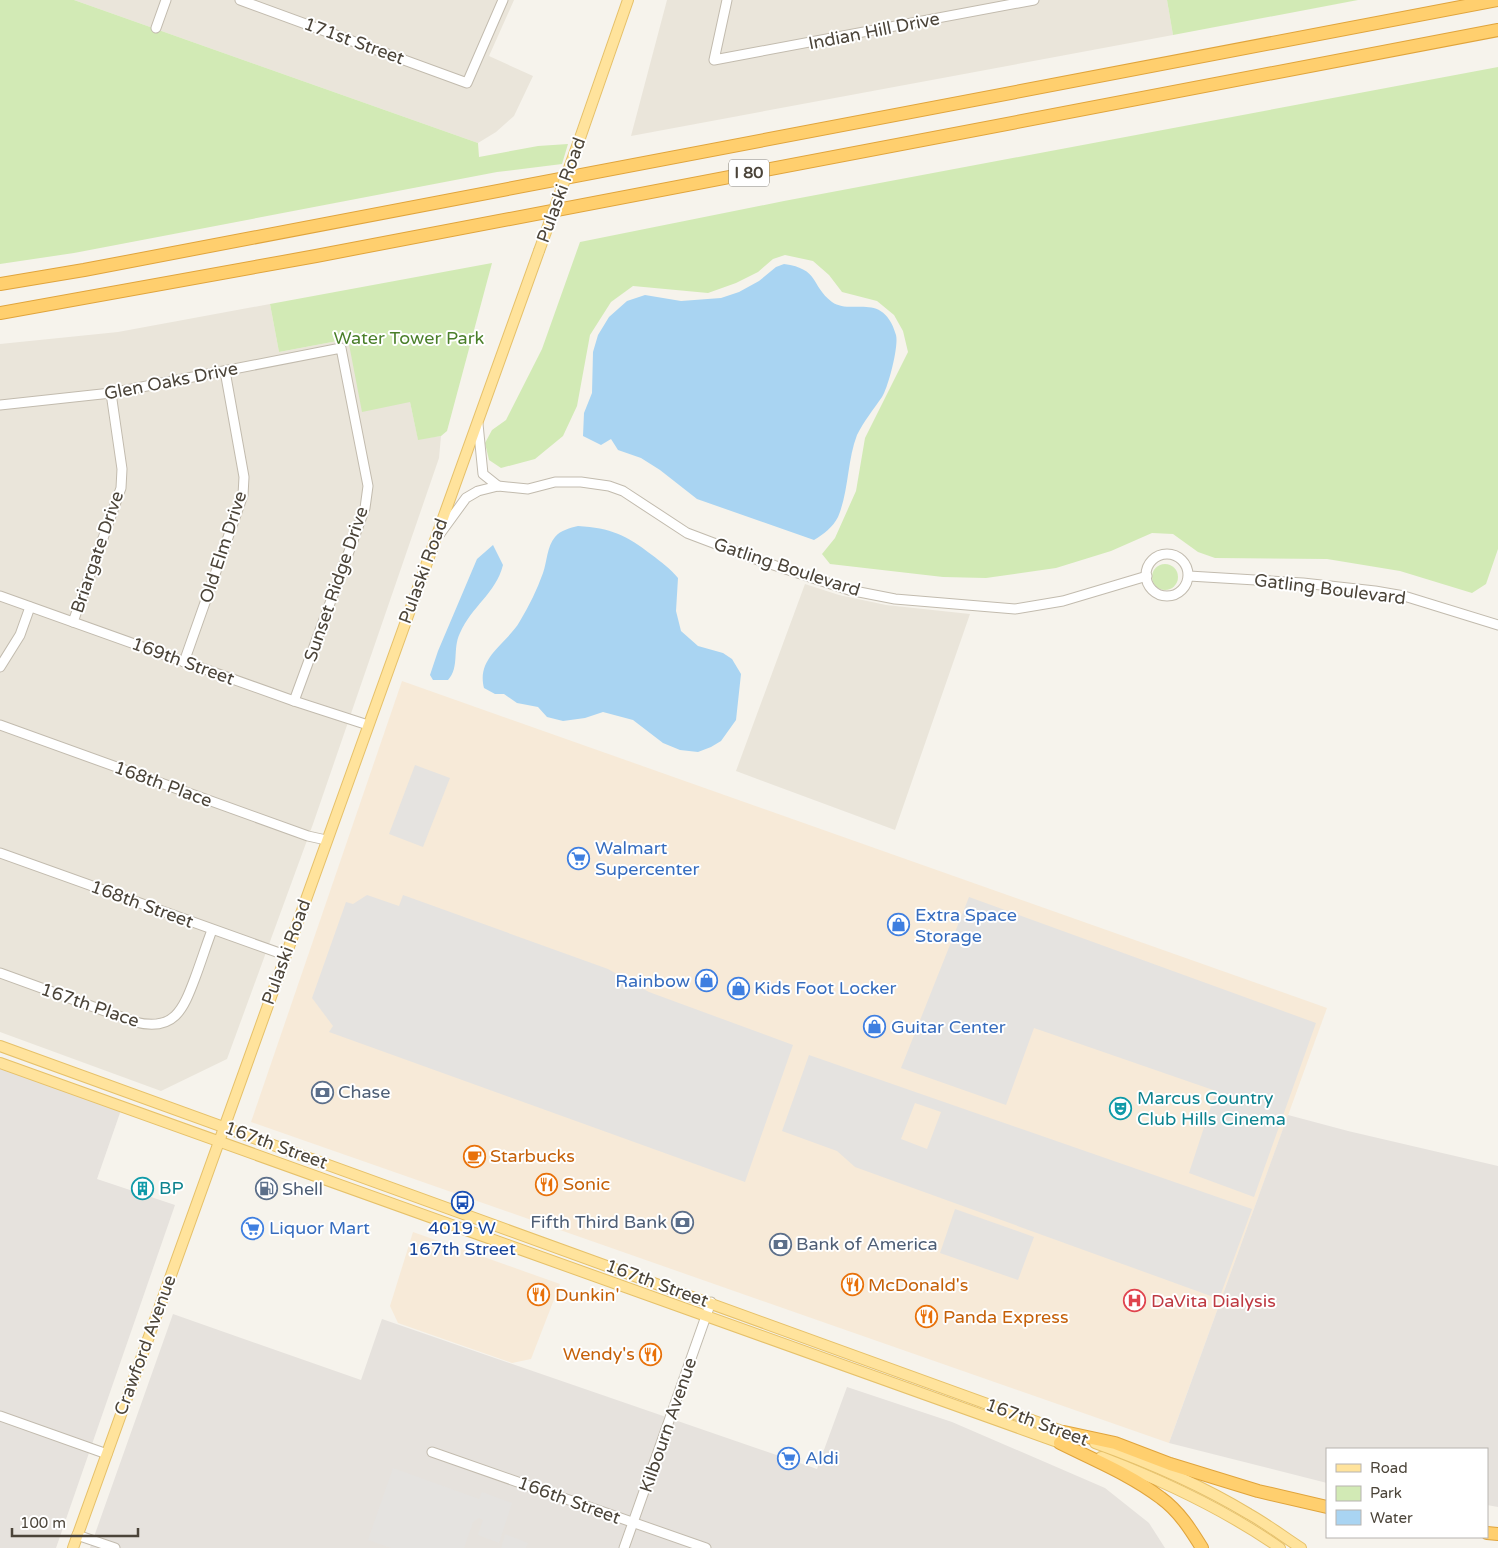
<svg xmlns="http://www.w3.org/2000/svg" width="1498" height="1548" font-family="'Varela Round',sans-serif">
<rect width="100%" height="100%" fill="#f6f3ec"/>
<g fill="#eae5da">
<path d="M74,0H514L489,56L533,76L514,116L496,132L478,143Z"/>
<path d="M667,0H1167L1173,35L631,136Z"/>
<path d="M270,304L279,352L348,339L410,402L418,439L441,436L439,458L313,824L227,1059L161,1091L0,1032V344L118,332Z"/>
<path d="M805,584L839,595L886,605L970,614L895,830L736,771Z"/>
</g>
<g fill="#f7ead8">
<path d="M402,681L1327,1008L1169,1443L251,1122Z"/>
<path d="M413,1232L560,1284L531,1359L512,1363L398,1323L390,1306Z"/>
</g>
<g fill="#e6e2dd">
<path d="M0,1066L121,1110L97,1179L175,1205L56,1548H0Z"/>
<path d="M1288,1115L1348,1131L1498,1166V1507L1487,1505V1449H1327V1483L1169,1443Z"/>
<path d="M173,1314L361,1380L382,1319L817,1469L847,1387L952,1422L1105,1488L1149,1523L1165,1548H90Z"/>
</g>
<g fill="#d2eab5">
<path d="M0,0H74L478,143L479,157L538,146L568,144L562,164L497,172L74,253L0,264Z"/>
<path d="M1167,0H1358L1173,35Z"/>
<path d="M1498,67V549L1486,584L1472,593L1400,571L1327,559L1215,558L1198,552L1173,534L1152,533L1111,551L1056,568L986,578L943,577L830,564L822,554L835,538L856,491L865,438L908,352L903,331L894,315L877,301L842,292L829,275L813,261L785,255L773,259L758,272L736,283L708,293L633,286L611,302L590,335L577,406L563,436L535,459L501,468L489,460L485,443L492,430L506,420L542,349L580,242L784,201Z"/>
<path d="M492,263L447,431L441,436L418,440L410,402L362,412L348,339L279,352L270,304Z"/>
<circle cx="1165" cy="577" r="13"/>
</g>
<g fill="#e5e3e0" fill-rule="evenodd">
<path d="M415,765L450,778L423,847L389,834Z"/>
<path d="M367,895L399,906L403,895L608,969L649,992L793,1045L745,1182L329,1032L333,1026L312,998L346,902L353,904Z"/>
<path d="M969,897L1316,1023L1254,1197L1189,1173L1216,1091L1034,1028L1006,1105L901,1068Z"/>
<path d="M809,1055L1252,1209L1219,1299L855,1167L837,1151L782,1131ZM915,1103L941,1112L927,1149L901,1139Z"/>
<path d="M955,1209L1034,1237L1018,1280L940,1253Z"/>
<path d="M393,1468L479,1499L482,1492L512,1503L499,1543L478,1535L483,1520L479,1518L473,1522L464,1548H391L368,1540Z"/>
<path d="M505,1534L528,1543L526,1548H501Z"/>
</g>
<g fill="#a9d4f2">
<path d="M784,264C820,269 810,285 832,302C852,316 883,290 896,335C899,346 888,388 882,397C873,410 864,421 857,435C847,461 849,491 838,517C833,527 824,534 814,540L697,499L660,470L641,458L618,450L611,439L601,445L583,436L584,413L592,393L593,352L598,335L609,317L627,301L645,295L681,301L721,298L739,292L759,281L776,267Z"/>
<path d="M578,526C611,528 626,535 652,555C661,562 670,568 678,578L676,611L681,631L698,646L723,653L732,659L741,674L736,720L721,741L711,747L698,752L680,750L663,743L633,720L603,712L585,718L563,721L547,717L538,707L517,703L504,694H495L484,688C476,657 507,644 520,621C529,606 537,590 543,573C547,562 547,546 555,537C561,530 570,528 578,526Z"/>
<path d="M493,545L503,565C496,593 471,607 460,633C452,649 460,667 448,680H433L430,675L438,651L477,559Z"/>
</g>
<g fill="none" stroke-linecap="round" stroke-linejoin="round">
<defs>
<g id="minor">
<path d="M240,0L467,83L503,0"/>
<path d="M727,0L714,60L1034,0"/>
<path d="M156,28L166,0"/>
<path d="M0,405L111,393L341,348L368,486L365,508L294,701"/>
<path d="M478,424L483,474L498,486"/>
<path d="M439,535L466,498L478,491L498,486L528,489L555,482H581L609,486L623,491L687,533L761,561L849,590L895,599L1015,609L1063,601L1147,576"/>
<circle cx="1167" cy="575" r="21"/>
<path d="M1189,576L1303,583L1375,591L1404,596L1498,625"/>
<path d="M0,596L294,701L368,725"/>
<path d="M73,622L121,488L122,469L111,393"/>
<path d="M184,662L243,495L244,477L225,371"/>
<path d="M0,667L20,635L30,607"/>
<path d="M0,725L308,836L326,840"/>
<path d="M0,853L285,955"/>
<path d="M0,973L135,1022C174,1032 183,1010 195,978C201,962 206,946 212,930"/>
<path d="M0,1416L107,1454"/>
<path d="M432,1452L706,1548"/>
<path d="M77,1535L115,1548"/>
<path d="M624,1548L711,1302"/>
</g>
<g id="major">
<path d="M580,138L628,0"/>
<path d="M0,1046L1070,1434"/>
<path d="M0,1063L1066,1445"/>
<path d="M1095,1443C1148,1462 1201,1485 1249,1514C1267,1524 1284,1537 1301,1548"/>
<path d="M1101,1457C1164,1481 1224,1509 1280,1548"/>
<path d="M73,1548L539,251"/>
</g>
<g id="highway">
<path d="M0,284L84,270L1497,0"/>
<path d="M0,313L316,256L1498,30"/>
<path d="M1064,1432L1115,1443L1170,1464L1258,1491L1327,1507"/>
<path d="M1060,1443C1094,1460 1131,1475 1161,1498C1179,1511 1191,1530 1202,1548"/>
<path d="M1487,1533L1498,1534"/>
</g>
</defs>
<use href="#minor" stroke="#c2bbae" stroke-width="11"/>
<use href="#major" stroke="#e6c16a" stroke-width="12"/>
<use href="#highway" stroke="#e0a43c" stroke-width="14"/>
<use href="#minor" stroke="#fff" stroke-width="9"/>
<use href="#major" stroke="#ffe39c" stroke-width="10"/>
<use href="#highway" stroke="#ffcf6e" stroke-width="12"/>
<defs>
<path id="major-bridge" d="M539,251L580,138"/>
</defs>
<use href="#major-bridge" stroke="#e6c16a" stroke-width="12" stroke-linecap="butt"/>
<use href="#major-bridge" stroke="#ffe39c" stroke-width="10"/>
</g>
<defs>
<symbol id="supermarket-ring" viewBox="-11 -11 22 22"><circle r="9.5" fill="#fff" stroke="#3f7fe0" stroke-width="1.5"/><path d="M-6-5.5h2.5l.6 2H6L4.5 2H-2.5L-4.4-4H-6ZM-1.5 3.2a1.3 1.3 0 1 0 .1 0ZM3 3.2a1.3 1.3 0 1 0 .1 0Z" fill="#3f7fe0"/></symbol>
<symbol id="shop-ring" viewBox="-11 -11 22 22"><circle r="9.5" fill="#fff" stroke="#3f7fe0" stroke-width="1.5"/><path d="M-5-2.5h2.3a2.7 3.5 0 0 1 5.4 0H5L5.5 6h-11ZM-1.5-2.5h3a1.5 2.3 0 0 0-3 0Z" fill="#3f7fe0"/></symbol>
<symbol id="bank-ring" viewBox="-11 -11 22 22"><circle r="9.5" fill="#fff" stroke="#5c6f8a" stroke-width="1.5"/><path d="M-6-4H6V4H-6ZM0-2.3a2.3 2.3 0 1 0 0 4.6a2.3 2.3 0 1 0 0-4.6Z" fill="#5c6f8a"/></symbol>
<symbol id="theatre-ring" viewBox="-11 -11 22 22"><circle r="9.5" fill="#fff" stroke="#0f9aa8" stroke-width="1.5"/><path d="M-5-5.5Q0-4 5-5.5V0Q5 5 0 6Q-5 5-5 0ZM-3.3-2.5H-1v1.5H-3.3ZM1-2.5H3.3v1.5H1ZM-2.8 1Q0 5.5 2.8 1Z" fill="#0f9aa8"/></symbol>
<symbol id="cafe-ring" viewBox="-11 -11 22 22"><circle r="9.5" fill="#fff" stroke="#e8710a" stroke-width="1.5"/><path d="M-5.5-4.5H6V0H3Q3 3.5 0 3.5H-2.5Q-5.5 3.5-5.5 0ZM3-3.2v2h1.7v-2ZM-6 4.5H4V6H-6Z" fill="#e8710a"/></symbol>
<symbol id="restaurant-ring" viewBox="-11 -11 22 22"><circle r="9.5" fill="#fff" stroke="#e8710a" stroke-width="1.5"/><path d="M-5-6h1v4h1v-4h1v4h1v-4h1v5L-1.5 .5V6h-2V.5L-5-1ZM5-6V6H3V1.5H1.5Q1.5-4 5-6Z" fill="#e8710a"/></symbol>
<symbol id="building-ring" viewBox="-11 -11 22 22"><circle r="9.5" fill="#fff" stroke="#0f9aa8" stroke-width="1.5"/><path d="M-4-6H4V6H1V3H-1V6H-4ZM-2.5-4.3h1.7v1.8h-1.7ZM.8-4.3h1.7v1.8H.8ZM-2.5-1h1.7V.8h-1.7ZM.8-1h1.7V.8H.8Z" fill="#0f9aa8"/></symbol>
<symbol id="fuel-ring" viewBox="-11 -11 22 22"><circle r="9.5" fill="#fff" stroke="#5c6f8a" stroke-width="1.5"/><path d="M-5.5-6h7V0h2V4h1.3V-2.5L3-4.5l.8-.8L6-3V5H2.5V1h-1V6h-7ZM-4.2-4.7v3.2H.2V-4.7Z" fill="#5c6f8a"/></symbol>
<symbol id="bus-ring" viewBox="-11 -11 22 22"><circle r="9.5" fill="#fff" stroke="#1a4fb4" stroke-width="1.5"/><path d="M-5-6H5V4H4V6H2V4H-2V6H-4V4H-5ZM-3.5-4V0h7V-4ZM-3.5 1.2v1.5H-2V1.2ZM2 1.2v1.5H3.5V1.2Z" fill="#1a4fb4"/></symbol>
<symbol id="hospital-ring" viewBox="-11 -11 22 22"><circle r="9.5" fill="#fff" stroke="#e0444e" stroke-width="1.5"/><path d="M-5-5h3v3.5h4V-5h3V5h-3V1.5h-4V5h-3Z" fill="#e0444e"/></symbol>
</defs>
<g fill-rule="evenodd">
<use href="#supermarket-ring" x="566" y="846" width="25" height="25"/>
<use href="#shop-ring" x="886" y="912" width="25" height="25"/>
<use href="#shop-ring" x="694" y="968" width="25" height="25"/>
<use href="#shop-ring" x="726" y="976" width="25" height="25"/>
<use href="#shop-ring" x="862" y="1014" width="25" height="25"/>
<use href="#bank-ring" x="310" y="1080" width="25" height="25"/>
<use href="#theatre-ring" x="1108" y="1096" width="25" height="25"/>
<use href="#cafe-ring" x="462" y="1144" width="25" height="25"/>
<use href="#restaurant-ring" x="534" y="1172" width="25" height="25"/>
<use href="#building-ring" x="130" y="1176" width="25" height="25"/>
<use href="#fuel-ring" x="254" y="1176" width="25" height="25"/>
<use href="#bus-ring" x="450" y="1190" width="25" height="25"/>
<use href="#bank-ring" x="670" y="1210" width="25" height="25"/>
<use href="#supermarket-ring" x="240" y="1216" width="25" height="25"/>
<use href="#bank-ring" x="768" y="1232" width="25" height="25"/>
<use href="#restaurant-ring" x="840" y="1272" width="25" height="25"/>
<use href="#restaurant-ring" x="526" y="1282" width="25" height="25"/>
<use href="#hospital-ring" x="1122" y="1288" width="25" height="25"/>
<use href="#restaurant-ring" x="914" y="1304" width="25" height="25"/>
<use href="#restaurant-ring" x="638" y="1342" width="25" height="25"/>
<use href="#supermarket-ring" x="776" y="1446" width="25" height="25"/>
</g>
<g text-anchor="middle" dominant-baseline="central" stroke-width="4" stroke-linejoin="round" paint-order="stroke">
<rect fill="#fff" stroke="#817c74" stroke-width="1" x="729" y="159.5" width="40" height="27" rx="4"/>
<g font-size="16" font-weight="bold" fill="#4b4439">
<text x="749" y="173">I 80</text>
</g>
<g font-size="18" fill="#4b4439" stroke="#fff">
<text transform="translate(874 31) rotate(-11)">Indian Hill Drive</text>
<text transform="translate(354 41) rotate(20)">171st Street</text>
<text transform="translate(561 190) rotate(-70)">Pulaski Road</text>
<text transform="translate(171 381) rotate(-11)">Glen Oaks Drive</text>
<text transform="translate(223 547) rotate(-72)">Old Elm Drive</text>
<text transform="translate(97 552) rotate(-71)">Briargate Drive</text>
<text transform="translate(787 567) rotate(18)">Gatling Boulevard</text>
<text transform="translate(423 571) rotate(-70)">Pulaski Road</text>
<text transform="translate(336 584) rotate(-71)">Sunset Ridge Drive</text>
<text transform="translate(1330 589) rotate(7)">Gatling Boulevard</text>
<text transform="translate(183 661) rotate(20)">169th Street</text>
<text transform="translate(163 784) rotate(20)">168th Place</text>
<text transform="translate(142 904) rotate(20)">168th Street</text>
<text transform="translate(286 952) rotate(-70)">Pulaski Road</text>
<text transform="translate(90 1005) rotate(19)">167th Place</text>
<text transform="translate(276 1145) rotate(20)">167th Street</text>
<text transform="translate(657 1283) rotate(20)">167th Street</text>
<text transform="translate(145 1345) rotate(-70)">Crawford Avenue</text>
<text transform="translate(1037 1422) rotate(20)">167th Street</text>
<text transform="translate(668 1425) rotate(-71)">Kilbourn Avenue</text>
<text transform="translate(569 1500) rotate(20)">166th Street</text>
</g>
<g font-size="18" fill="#4a7f2a" stroke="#fff">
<text x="409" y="338">Water Tower Park</text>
</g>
<g font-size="18" fill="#366cbe" stroke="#fff" text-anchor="start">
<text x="595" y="848">Walmart<tspan x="595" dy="21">Supercenter</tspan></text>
<text x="915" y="915">Extra Space<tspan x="915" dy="21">Storage</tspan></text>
<text x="690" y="981" text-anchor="end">Rainbow</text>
<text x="754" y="988">Kids Foot Locker</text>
<text x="891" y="1027">Guitar Center</text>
<text x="269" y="1228">Liquor Mart</text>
<text x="805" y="1458">Aldi</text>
</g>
<g font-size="18" fill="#4e5e75" stroke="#fff" text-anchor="start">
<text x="338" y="1092">Chase</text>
<text x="282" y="1189">Shell</text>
<text x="667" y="1222" text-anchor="end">Fifth Third Bank</text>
<text x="796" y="1244">Bank of America</text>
</g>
<g font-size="18" fill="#0d838f" stroke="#fff" text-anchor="start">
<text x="1137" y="1098">Marcus Country<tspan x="1137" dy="21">Club Hills Cinema</tspan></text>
<text x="159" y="1188">BP</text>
</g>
<g font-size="18" fill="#c56008" stroke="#fff" text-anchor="start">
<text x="490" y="1156">Starbucks</text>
<text x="563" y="1184">Sonic</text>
<text x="868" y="1285">McDonald's</text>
<text x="555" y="1295">Dunkin'</text>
<text x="943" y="1317">Panda Express</text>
<text x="635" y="1354" text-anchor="end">Wendy's</text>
</g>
<g font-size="18" fill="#164399" stroke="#fff">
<text x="462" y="1228">4019 W<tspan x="462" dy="21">167th Street</tspan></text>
</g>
<g font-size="18" fill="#be3a42" stroke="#fff" text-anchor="start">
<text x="1151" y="1301">DaVita Dialysis</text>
</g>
</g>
<rect x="1326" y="1448" width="162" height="90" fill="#ffffff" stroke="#b7b4b0"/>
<rect x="1336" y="1464" width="25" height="8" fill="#ffe39c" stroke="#b7b4b0"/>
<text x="1370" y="1473" font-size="15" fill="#4b4439">Road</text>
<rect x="1336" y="1486" width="25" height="15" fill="#d2eab5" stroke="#b7b4b0"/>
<text x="1370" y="1498" font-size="15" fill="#4b4439">Park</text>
<rect x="1336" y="1510" width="25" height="15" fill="#a9d4f2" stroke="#b7b4b0"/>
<text x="1370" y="1523" font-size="15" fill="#4b4439">Water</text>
<path d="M12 1528v8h126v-8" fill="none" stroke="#4b4439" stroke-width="2.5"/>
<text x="20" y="1528" font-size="15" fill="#4b4439" stroke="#ffffff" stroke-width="4" paint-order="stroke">100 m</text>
</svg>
